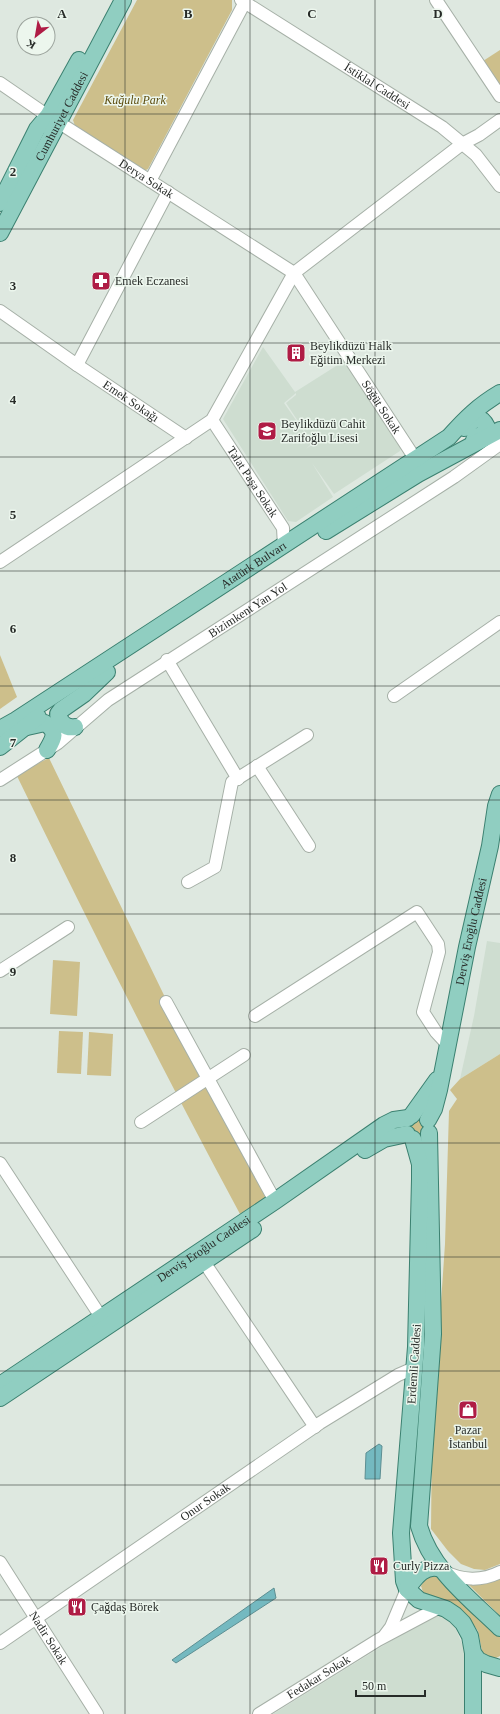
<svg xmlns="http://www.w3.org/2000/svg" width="500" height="1714" font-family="'Times New Roman',serif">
<rect width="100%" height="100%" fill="#dee8e0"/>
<g fill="#ceddd0" fill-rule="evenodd">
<path d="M263,347L295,392L344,361L402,445L400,451L334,494L312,463L333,497L296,522L288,521L223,419ZM296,393V395L286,403L313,444L306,449L312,443L284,403Z"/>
<path d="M487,941L500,943V1054L460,1079L474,1016Z"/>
<path d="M442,1615L455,1627L466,1653L467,1714H273L431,1616Z"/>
</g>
<g fill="#cdbf8b">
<path d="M137,0H232V10L148,169L144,171L75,126L73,120Z"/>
<path d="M500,50V85L483,61Z"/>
<path d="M0,655L17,697L0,709Z"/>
<path d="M49,758L178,1024L269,1195L240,1214C162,1069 88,922 16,774Z"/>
<path d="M53,960L80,962L77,1016L50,1014Z"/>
<path d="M59,1031L83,1032L81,1074L57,1073Z"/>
<path d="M89,1032L113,1034L111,1076L87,1075Z"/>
<path d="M500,1054V1564L485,1570L474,1569L461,1564L448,1551L431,1529L432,1435L445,1244L449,1111L457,1099L450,1090L460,1079Z"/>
<path d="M417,1119L421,1120C424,1126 426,1131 419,1135L408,1128L409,1124Z"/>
<path d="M500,1575V1616L465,1581L491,1582Z"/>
<path d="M431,1576H437L500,1637V1656L494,1659L484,1655L482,1651L478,1631L468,1617L424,1595L421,1586L426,1578Z"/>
</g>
<g fill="#74b9c0" stroke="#5d8e92">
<path d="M379,1444L382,1446L380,1479H365L366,1453Z"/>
<path d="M274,1588L276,1598L176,1663L172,1660Z"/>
</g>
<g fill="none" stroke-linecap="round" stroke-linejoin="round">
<defs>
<g id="minor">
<path id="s1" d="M241,0L442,127L476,155L500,186"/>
<path d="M436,0L500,96"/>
<path id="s2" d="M0,83L48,116L58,122L294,273L416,460"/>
<path d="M150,181L245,2"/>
<path d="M0,311L77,365L168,192"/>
<path id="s3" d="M77,365L186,438"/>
<path id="s4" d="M212,420L283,528L284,546"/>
<path d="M0,562L212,420L294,273L462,144L479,135L500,120"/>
<path d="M167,660L238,779"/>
<path d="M394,696L500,622"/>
<path d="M257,766L309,846"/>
<path id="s5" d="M0,780L58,743L108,700L454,477L500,444"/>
<path d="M188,882L215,867L232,782L307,735"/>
<path d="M0,971L68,927"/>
<path d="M166,1002L275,1201"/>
<path d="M255,1016L417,912L438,944L439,952L423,1012L436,1032L448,1045"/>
<path d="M141,1122L244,1055"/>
<path d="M0,1163L101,1317"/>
<path d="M204,1262L315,1427"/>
<path id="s6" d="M0,1562L97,1714"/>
<path d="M444,1571C461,1581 483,1581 500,1572"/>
<path d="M385,1635L391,1627L407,1589"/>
<path id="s7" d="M0,1643L320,1423L398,1375L414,1368"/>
<path id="s8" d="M259,1714L378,1640L440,1607"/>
</g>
<g id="major">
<path d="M0,203L37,129L48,116L79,60"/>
<path id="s9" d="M0,233L123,0"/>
<path d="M464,428L476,418C482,419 484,421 487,427L485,432L474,440"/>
<path d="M326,531L418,474L500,430"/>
<path d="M27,727L45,723C58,732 54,738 47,750"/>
<path d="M75,727C65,729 60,722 58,714L61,710L84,694L107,672"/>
<path id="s10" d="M0,729L16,720L449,437C465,419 478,406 500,393"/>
<path d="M0,747L38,717"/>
<path d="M412,1115L437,1080"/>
<path id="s11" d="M428,1120L434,1109L439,1090L467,947L490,846L496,806L500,794"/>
<path d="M429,1133L433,1334L419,1526C431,1569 469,1598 500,1628"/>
<path d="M413,1139L420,1164V1179L416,1347L401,1533L404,1581L407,1589L419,1600L446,1609L455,1615L463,1623L470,1636L473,1653L478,1660L486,1664L500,1668"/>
<path d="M365,1150L384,1139L407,1134"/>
<path id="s12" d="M0,1385L275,1201L384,1125L394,1120L408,1118"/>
<path d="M0,1398L253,1229"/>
<path d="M407,1589C415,1578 425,1563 441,1569"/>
<path d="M473,1714V1653"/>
</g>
</defs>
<use href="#minor" stroke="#a6b0a7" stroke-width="14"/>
<use href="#major" stroke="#3b8070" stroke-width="18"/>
<use href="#minor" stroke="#fff" stroke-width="12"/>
<use href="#major" stroke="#90cec1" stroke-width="16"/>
</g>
<path fill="none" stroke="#272b28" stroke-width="1" stroke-opacity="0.55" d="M125,0V1714M250,0V1714M375,0V1714M0,114H500M0,229H500M0,343H500M0,457H500M0,571H500M0,686H500M0,800H500M0,914H500M0,1028H500M0,1143H500M0,1257H500M0,1371H500M0,1485H500M0,1600H500"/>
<defs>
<symbol id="pharmacy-square" viewBox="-11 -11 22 22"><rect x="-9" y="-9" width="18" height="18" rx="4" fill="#af1c45" stroke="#ecf6ed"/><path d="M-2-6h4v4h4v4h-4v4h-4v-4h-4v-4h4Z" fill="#fff"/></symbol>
<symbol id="building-square" viewBox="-11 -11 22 22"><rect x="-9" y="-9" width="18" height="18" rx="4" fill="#af1c45" stroke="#ecf6ed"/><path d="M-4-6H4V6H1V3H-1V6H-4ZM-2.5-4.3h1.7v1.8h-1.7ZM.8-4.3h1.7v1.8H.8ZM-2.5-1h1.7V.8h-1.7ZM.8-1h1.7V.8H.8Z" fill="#fff"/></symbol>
<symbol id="school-square" viewBox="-11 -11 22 22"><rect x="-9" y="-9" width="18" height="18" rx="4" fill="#af1c45" stroke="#ecf6ed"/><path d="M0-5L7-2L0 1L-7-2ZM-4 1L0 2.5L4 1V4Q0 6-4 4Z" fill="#fff"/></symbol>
<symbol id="shop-square" viewBox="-11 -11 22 22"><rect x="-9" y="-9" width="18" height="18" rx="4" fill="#af1c45" stroke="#ecf6ed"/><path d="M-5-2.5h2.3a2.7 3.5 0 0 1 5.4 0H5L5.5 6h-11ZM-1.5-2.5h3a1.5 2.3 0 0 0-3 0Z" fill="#fff"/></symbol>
<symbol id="restaurant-square" viewBox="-11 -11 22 22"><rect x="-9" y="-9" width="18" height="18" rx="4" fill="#af1c45" stroke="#ecf6ed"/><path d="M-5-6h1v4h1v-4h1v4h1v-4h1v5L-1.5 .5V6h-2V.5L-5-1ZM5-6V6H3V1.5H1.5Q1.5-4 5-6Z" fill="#fff"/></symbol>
</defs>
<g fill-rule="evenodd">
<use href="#pharmacy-square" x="90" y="270" width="22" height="22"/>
<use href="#building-square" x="285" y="342" width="22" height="22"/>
<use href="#school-square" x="256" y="420" width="22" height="22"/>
<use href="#shop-square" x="457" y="1399" width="22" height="22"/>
<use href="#restaurant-square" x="368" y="1555" width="22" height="22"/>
<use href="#restaurant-square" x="66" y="1596" width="22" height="22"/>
</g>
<g text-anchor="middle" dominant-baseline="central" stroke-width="3" stroke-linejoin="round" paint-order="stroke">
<g font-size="12" fill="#272b28" stroke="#ecf6ed">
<text stroke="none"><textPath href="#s1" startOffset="161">İstiklal Caddesi</textPath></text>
<text stroke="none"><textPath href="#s9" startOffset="132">Cumhuriyet Caddesi</textPath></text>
<text stroke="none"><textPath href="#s2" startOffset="175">Derya Sokak</textPath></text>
<text stroke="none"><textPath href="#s3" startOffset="65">Emek Sokağı</textPath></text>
<text stroke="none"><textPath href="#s2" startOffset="510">Söğüt Sokak</textPath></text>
<text stroke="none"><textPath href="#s4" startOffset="74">Talat Paşa Sokak</textPath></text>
<text stroke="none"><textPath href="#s10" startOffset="302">Atatürk Bulvarı</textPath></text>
<text stroke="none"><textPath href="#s5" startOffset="301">Bizimkent Yan Yol</textPath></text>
<text stroke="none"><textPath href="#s11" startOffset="194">Derviş Eroğlu Caddesi</textPath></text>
<text stroke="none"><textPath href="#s12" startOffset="245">Derviş Eroğlu Caddesi</textPath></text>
<text transform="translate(414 1364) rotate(-86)">Erdemli Caddesi</text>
<text stroke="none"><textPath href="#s7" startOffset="249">Onur Sokak</textPath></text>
<text stroke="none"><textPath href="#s6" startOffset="90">Nadir Sokak</textPath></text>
<text stroke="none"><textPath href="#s8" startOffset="70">Fedakar Sokak</textPath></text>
</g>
<g font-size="12" font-style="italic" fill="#5c4c0d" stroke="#ecf6ed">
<text x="135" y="100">Kuğulu Park</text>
</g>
<g font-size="12" fill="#272b28" stroke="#ecf6ed" text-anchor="start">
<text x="115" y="281">Emek Eczanesi</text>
<text x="310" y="346">Beylikdüzü Halk<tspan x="310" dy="14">Eğitim Merkezi</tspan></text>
<text x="281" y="424">Beylikdüzü Cahit<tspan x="281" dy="14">Zarifoğlu Lisesi</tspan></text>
<text x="468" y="1430" text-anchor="middle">Pazar<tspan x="468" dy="14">İstanbul</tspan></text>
<text x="393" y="1566">Curly Pizza</text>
<text x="91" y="1607">Çağdaş Börek</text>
</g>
</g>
<g font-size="13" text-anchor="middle" font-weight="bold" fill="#272b28" stroke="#ecf6ed" stroke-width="3" stroke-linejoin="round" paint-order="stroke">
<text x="62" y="18">A</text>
<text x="188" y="18">B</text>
<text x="312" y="18">C</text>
<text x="438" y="18">D</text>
<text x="13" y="176">2</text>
<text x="13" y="290">3</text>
<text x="13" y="404">4</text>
<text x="13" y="519">5</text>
<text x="13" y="633">6</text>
<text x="13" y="747">7</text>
<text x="13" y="862">8</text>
<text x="13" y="976">9</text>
</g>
<g transform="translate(36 36) rotate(211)"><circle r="19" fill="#ecf6ed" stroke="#9da59e"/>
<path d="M0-3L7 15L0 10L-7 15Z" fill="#af1c45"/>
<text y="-6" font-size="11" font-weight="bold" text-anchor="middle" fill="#272b28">K</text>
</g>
<path d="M356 1690v6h69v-6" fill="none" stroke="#272b28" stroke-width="2"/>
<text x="362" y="1690" font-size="12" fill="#272b28" stroke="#ecf6ed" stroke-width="3" paint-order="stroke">50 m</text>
</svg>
